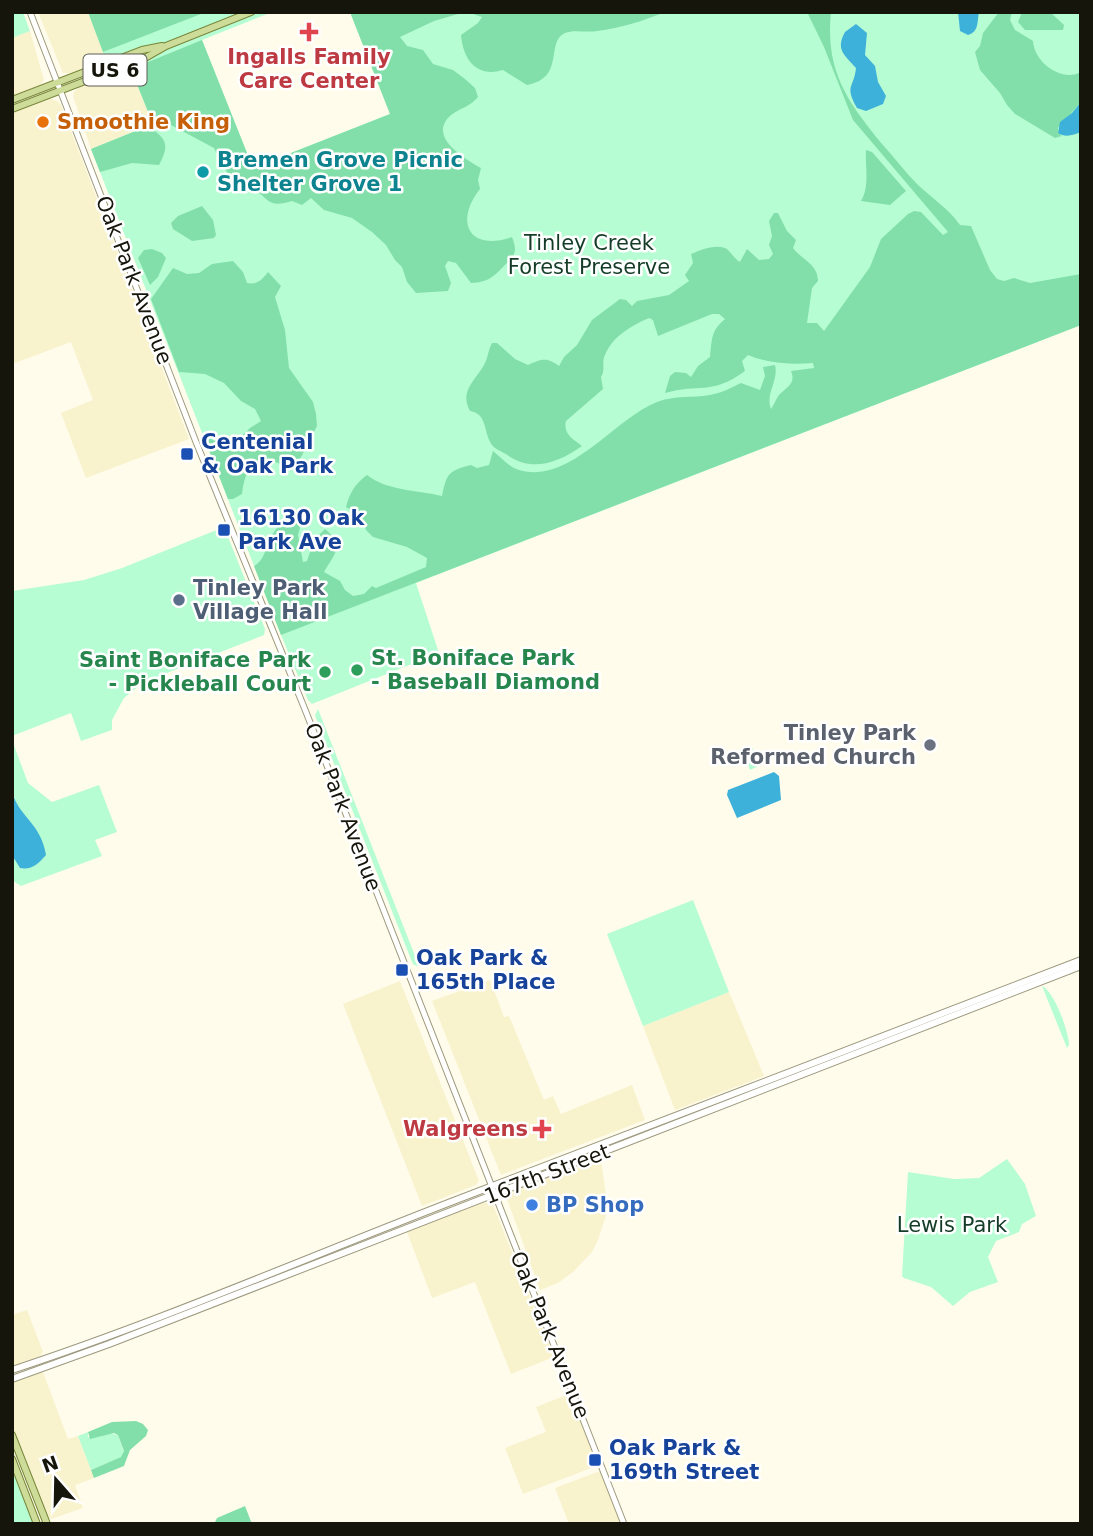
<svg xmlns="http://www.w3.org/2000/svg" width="1093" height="1536" font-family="'DejaVu Sans',sans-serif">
<rect width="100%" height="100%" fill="#fffceb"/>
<g fill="#f8f2cd">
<path d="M38,12H88L106,60L73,73H63Z"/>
<path d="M30,31L44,80L40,85L12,96V38Z"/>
<path d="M130,67L153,124L91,149L73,96L74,92L81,86Z"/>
<path d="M49,98L57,101L61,105L189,439L86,478L61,413L93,400L71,342L12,364V112Z"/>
<path d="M490,980L504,1017L509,1016L544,1100L553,1096L561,1114L632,1085L645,1120L501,1175L432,1001Z"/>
<path d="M400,981L479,1181L476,1185L422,1206L343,1004Z"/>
<path d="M729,992L764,1076L675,1110L643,1026Z"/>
<path d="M601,1159L607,1203L606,1215L598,1240L592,1252L573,1272L558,1283L540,1290L506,1196L510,1191Z"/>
<path d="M484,1202L493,1205L554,1357L511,1374L475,1282L432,1298L407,1232Z"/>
<path d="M27,1310L43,1352L40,1356L12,1366V1315Z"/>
<path d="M43,1372L68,1439L78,1436L94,1478L75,1485L83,1508L51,1519L46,1515L12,1429V1381Z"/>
<path d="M569,1394L597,1461L594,1467L523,1494L505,1448L546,1432L536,1407Z"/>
<path d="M600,1471L621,1524H569L555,1488Z"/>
</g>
<g fill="#b7fdd3">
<path d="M12,12H23L30,31L12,38Z"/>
<path d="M88,12H272L202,40L253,168L390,114L350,12H1081V325L416,583L439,653L312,704L308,700L281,635L91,149L153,124L124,53L106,60Z"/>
<path d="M224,527L265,629L264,635L144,682L124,698L112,720V730L81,741L71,713L12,736V591L84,580L122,568Z"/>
<path d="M318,709L419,966L414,965L412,962L316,718L315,715Z"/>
<path d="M12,740L28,783L52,802L99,785L117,832L95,840L102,856L21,886L13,881Z"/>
<path d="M752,747L759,766L750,770L743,751Z"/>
<path d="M693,900L729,992L643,1026L607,934Z"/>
<path d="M1042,986C1054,991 1069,1032 1069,1045L1067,1048Z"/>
<path d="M1007,1159L1025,1184L1036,1216L1022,1224L1019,1232L996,1241L988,1257L998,1282L970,1292L953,1306L931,1287L904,1278L902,1276L908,1172L954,1179L979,1178Z"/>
<path d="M88,1432V1437L109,1433L118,1435L124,1452L122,1457L91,1470L78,1436Z"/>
<path d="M12,1470L34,1524H12Z"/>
</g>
<g fill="#82dfaa">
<path d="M88,12H206L103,52Z"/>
<path d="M350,12H465L434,21L400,37L407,46L423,50L433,64L453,70L465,79L475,88L478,97C470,107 460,108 451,115C426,137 466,159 481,168L478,180L480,189C454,222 469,252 512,237C517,250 516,254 507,263C494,276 490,282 471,283L456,263L448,261L445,266L451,283L448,291L416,293L407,282L402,267L395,260L386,245L372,232L352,218L324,210L311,198L302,205L292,201C267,209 269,198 250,186C244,182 235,181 228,178C228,170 218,157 214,148L169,124H153L131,69L202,40L253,168L390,114Z"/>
<path d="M467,12H665C643,21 621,28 597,31C587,33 574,29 565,33C545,42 566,78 527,85L503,70C477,78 463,60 461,35L478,23L482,17Z"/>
<path d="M807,12H831C825,71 847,101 882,144C894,157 905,172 918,185C932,198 949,209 960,225L971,226L990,270L997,279L1004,281L1014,278L1030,283L1081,274V325L281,635L254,566C266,559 265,547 271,536C278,526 286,517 295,509L300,528L298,535L303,562L307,561L314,540L325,529C346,546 334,554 324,572L340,581L345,590L353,596L364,594L372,586L376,588L426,567L427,558L407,547L373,537L366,530L361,517L346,507C350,492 355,484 367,475C387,491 418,490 442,496C447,473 448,471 471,465L477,468L489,465L493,451C499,456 507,464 514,468C566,490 613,419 657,402C675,395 692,398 710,395C721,393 731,388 741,383L760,390L765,376L763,367L775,365C779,381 765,393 771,409C773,406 775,402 777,398C784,387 797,386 791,371L814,368L813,363C792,365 766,363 748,355L742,361L745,371C711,396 699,383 665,393L670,376L675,372L686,373L691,377L698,366L710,357C712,338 711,331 725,319L719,314H712L658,336L653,320L649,318C631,326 613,336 605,355C601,363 606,369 601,377L603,389L566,421C563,434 573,439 582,446C558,463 531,473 506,454C502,452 494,448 492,445C483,432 488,414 470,411C459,391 475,381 484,365C488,358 488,350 492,343H497L515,359L528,365C542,359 546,357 559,366L564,357L577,345L592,320L620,299L626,300L632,306L637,301L669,295L689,281L685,275L693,263L691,254C700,250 717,243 727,249C731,253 735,259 740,262L747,249L759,260L769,259L773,254L769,245L772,236L769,221L774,213H778L787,231L796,240L793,248C802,260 818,264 818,281L812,288L807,323H817L824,331L870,267L881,239L908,214L914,211L921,212L943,235L948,232L853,120L824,47Z"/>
<path d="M999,12H1012L1010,20L1015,30L1033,41C1034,62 1062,83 1081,72V102L1058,128V133L1062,136L1055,138L1015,114L1007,105L1000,93L980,70L975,52L980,46L983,33Z"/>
<path d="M1022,12H1050L1064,25L1063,30H1025L1018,22Z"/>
<path d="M148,126C167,139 170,145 159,165L132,163L100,172L91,149Z"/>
<path d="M866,150L872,152L906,191L890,205L861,201C870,187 865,166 866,150Z"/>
<path d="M202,206L213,220L216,235L214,238L192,241L173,229L171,223L178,216Z"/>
<path d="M152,249L162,253L166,258L158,277L150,285L138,258L144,250Z"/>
<path d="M233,261L243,272L247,283C257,285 262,280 268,272L281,286L275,297L285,330L289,368L313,402L316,414L317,426L297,465L287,468C259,450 245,464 242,494L233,499H228L203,435L223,445H233L250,428L261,421L255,409L241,401L224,383L205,374L179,372L151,299L173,268L187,274L199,273L212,264Z"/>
<path d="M136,1421L143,1424L148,1430L146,1436L130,1450L124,1466L94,1478L91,1470L121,1457L124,1451L118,1435L114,1433L90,1439L88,1432L112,1422Z"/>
<path d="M245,1506L252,1524H214L217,1518Z"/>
</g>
<g fill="#3db1d9">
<path d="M958,12H979C977,22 979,32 968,35L960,31Z"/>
<path d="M856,24L867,33L865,55L875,66L878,82L886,96L883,104L866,111L857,108C844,85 854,88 856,68C845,55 835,50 845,32Z"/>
<path d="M1081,102V132C1074,135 1065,138 1058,133L1060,122L1072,113Z"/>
<path d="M774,772L779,776L781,800L737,818L727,795L728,790Z"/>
<path d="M12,792C19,817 41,823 46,855C38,864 32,870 20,868L12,855Z"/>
</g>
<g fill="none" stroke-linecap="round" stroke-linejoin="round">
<defs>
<path id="tertiary" d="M30,12L196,442L306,712L624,1524"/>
<g id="secondary">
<path d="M12,1370C167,1319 317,1253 469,1195C673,1116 877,1040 1081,960"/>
<path d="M12,1379L109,1344L1081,966"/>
</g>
<g id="primary">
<path d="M12,100L142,50L162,46"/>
<path d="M12,109L145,58L166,46L251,12"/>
<path d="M12,1435L47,1524"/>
<path d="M12,1459L37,1524"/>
</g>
</defs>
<use href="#tertiary" stroke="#9d997e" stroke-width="7"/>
<use href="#secondary" stroke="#9d997e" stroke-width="8"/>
<use href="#primary" stroke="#78873b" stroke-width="8"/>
<use href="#tertiary" stroke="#fff" stroke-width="5"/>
<use href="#secondary" stroke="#fff" stroke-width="6"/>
<use href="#primary" stroke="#cedc99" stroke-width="6"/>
</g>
<g fill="#e0444e" stroke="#fff" stroke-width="2.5">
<path d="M305.5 21.5h7v7h7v7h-7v7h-7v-7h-7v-7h7z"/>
<path d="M538.5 1118.5h7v7h7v7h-7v7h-7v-7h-7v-7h7z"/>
</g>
<circle fill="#e8710a" stroke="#fff" stroke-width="2.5" cx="43" cy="122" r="7"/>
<circle fill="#0f9aa8" stroke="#fff" stroke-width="2.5" cx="203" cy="172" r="7"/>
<g fill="#1a4fb4" stroke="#fff" stroke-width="2.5">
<rect x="180" y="447" width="14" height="14" rx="3.5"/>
<rect x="217" y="523" width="14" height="14" rx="3.5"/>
<rect x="395" y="963" width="14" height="14" rx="3.5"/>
<rect x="588" y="1453" width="14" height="14" rx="3.5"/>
</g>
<circle fill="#5c6f8a" stroke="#fff" stroke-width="2.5" cx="179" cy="600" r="7"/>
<g fill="#2e9e5b" stroke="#fff" stroke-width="2.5">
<circle cx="357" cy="670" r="7"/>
<circle cx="325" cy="672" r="7"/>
</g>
<circle fill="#6b7280" stroke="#fff" stroke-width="2.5" cx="930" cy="745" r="7"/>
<circle fill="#3f7fe0" stroke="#fff" stroke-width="2.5" cx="532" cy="1205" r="7"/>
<g text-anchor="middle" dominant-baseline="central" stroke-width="5" stroke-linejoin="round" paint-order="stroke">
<rect fill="#fff" stroke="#5c5b54" stroke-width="2" x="83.5" y="54.5" width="63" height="31" rx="5"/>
<g font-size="19" font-weight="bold" fill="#16150b">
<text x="115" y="70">US 6</text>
</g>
<g font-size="21" font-weight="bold" fill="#be3a42" stroke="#fff">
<text x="309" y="57">Ingalls Family<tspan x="309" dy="24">Care Center</tspan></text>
<text x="528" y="1129" text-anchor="end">Walgreens</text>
</g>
<g font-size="21" font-weight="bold" fill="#c56008" stroke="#fff" text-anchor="start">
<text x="57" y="122">Smoothie King</text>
</g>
<g font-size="21" font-weight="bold" fill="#0d838f" stroke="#fff" text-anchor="start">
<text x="217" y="160">Bremen Grove Picnic<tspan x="217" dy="24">Shelter Grove 1</tspan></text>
</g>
<g font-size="21" fill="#143c27" stroke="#fff">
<text x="589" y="243">Tinley Creek<tspan x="589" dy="24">Forest Preserve</tspan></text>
<text x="952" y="1225">Lewis Park</text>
</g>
<g font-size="21" fill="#16150b" stroke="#fff">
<text transform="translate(134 280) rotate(69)">Oak Park Avenue</text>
<text transform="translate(343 807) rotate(69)">Oak Park Avenue</text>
<text transform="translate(547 1174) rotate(-21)">167th Street</text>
<text transform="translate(550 1335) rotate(68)">Oak Park Avenue</text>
</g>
<g font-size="21" font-weight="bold" fill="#164399" stroke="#fff" text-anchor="start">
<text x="201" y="442">Centenial<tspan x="201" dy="24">&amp; Oak Park</tspan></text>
<text x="238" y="518">16130 Oak<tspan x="238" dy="24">Park Ave</tspan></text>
<text x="416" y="958">Oak Park &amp;<tspan x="416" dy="24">165th Place</tspan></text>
<text x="609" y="1448">Oak Park &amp;<tspan x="609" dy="24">169th Street</tspan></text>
</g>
<g font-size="21" font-weight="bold" fill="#4e5e75" stroke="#fff" text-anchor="start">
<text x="193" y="588">Tinley Park<tspan x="193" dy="24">Village Hall</tspan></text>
</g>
<g font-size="21" font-weight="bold" fill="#27864d" stroke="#fff" text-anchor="start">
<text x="371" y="658">St. Boniface Park<tspan x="371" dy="24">- Baseball Diamond</tspan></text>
<text x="311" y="660" text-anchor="end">Saint Boniface Park<tspan x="311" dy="24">- Pickleball Court</tspan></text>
</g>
<g font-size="21" font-weight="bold" fill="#5b616d" stroke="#fff" text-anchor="end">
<text x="916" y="733">Tinley Park<tspan x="916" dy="24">Reformed Church</tspan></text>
</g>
<g font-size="21" font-weight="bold" fill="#366cbe" stroke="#fff" text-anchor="start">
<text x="546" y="1205">BP Shop</text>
</g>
</g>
<rect width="1093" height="1536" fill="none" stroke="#16150b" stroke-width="28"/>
<g transform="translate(56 1480) rotate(340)" stroke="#ffffff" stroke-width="5" paint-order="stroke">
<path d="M0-5L12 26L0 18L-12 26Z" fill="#16150b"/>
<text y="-10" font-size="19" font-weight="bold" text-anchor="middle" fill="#16150b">N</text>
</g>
</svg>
